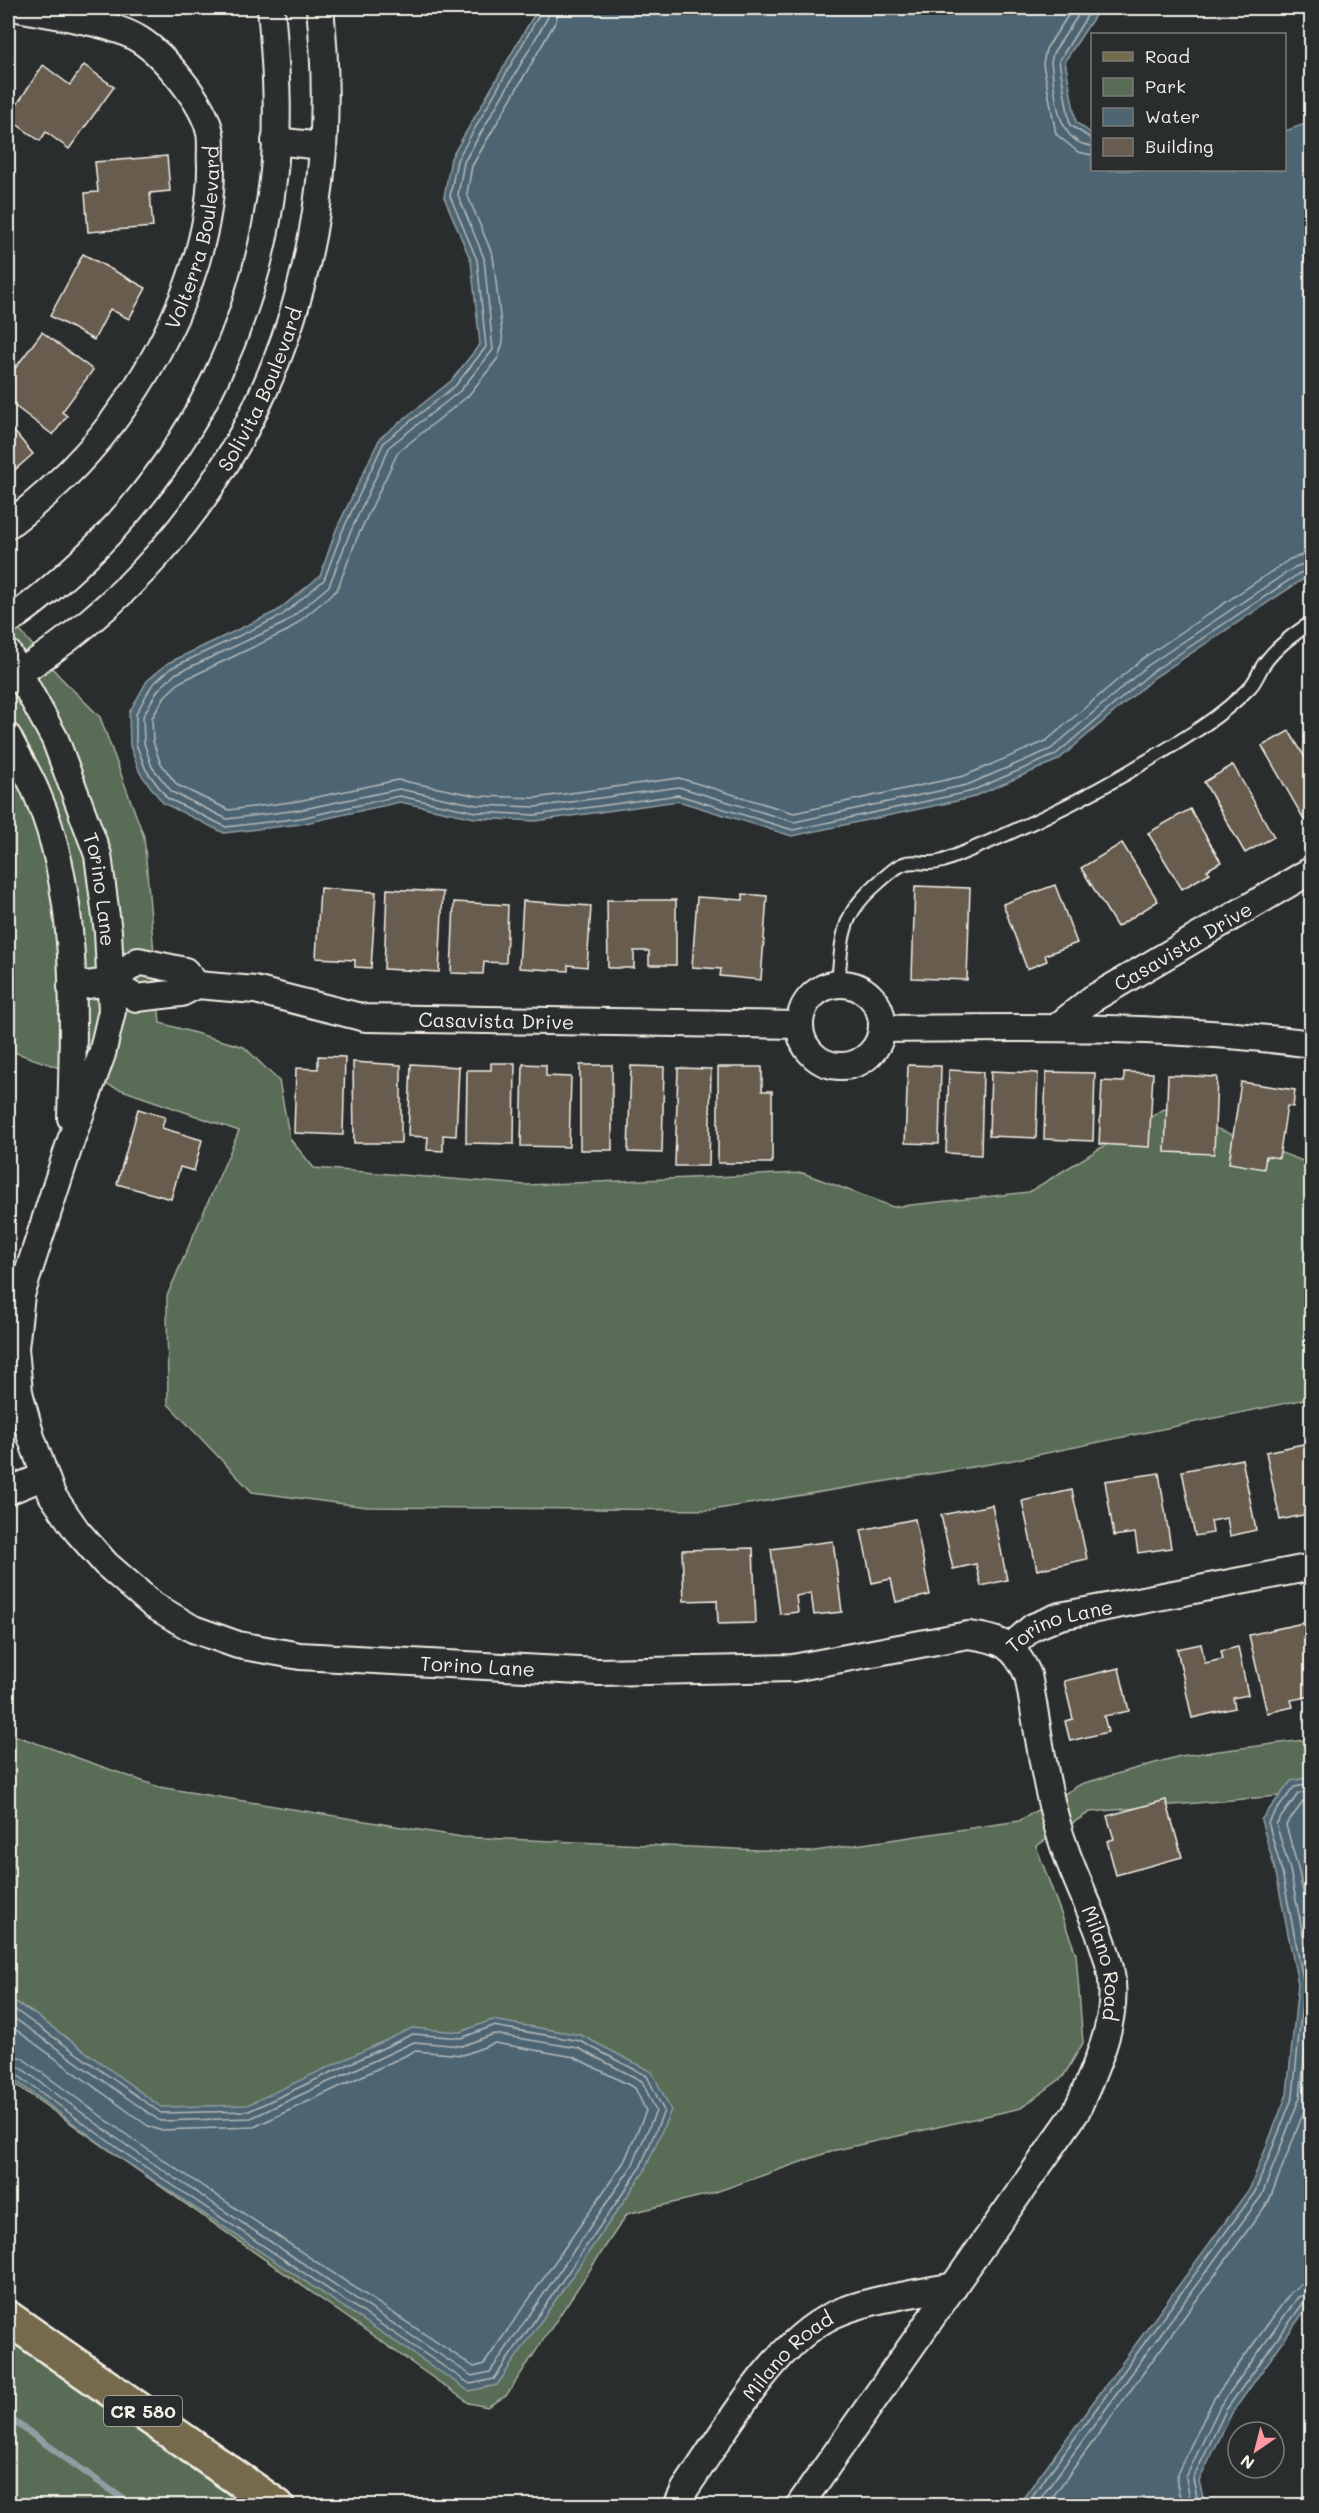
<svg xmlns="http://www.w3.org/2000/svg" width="1319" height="2513" font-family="Mali,sans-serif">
<rect width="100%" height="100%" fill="#2a2d2e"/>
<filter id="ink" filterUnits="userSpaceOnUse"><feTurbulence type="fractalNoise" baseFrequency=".0167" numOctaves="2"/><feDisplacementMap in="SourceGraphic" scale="12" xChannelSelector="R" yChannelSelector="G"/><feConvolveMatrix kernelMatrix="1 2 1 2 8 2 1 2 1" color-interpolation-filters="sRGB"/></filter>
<g filter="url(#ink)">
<g fill="#596c56" stroke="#a6ae9f" stroke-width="1.5">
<path d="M8,617L60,677L100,717L144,837L160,1023L244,1047L279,1081L290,1139L314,1168L526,1185L803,1173L893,1207L1029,1192L1164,1109L1311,1164V1398L1008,1461L712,1510L367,1507L252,1492L168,1404L167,1296L239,1131L8,1050Z"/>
<path d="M8,1733L159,1787L462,1837L808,1852L1019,1821L1081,1784L1180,1756L1311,1739V1789L1279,1796L1090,1812L1036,1846L1076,1954L1083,2043L1063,2077L1021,2108L832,2151L710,2194L627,2214L506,2396L487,2407L469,2403L8,2079Z"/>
<path d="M8,2334L255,2505H8Z"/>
</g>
<g fill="#4e6572" stroke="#909da1" stroke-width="1.5">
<path d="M538,8H1100L1065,61L1076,122L1092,134V170H1284L1285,131L1311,122V574L1155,677L1058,760L971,798L792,836L678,801L536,821L475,818L400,802L301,824L224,833L163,803L140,773L130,746L129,713L147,681L168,663L277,611L320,576L336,530L380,438L451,381L480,344L471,261L444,197L451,158Z"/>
<path d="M1311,1777V2302L1232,2413L1199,2481L1205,2505H1018L1250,2188L1287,2094L1298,1984L1276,1873L1261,1820L1291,1781Z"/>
<path d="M8,1998L33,2013L161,2107L247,2105L412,2028L460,2032L492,2020L581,2035L652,2072L671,2110L644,2172L497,2385L469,2391L122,2159L8,2075Z"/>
</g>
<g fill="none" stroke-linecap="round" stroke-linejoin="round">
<g stroke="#b2b9b9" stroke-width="1.5">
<path d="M543,8L457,160L450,196L477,260L486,347L455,386L384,442L342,532L324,580L281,616L171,668L152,685L136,714V744L146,770L167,798L226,827L301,818L399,796L476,812L535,815L678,795L793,830L969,792L1055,755L1152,672L1300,573L1312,569"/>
<path d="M550,8L548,17L464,162L458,195L484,258L493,350L460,391L390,446L349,535L329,586L285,623L175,674L158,690L143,716L144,743L152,767L172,792L227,819L299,810L399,789L477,805L535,807L679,787L794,822L967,785L1051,749L1147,666L1295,567L1312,561"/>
<path d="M559,8L556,21L472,166L467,194L493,256L503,342L498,358L468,396L398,452L357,538L337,590L289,630L180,682L165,696L152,718L153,741L160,762L177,785L229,810L298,801L398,780L478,796L535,798L679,778L794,813L964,776L1046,741L1142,659L1290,559L1312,552"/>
<path d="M1073,8L1046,49L1043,64L1056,134L1078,152L1092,155"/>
<path d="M1083,8L1053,53L1051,62C1055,89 1055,144 1092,146"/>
<path d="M1092,8L1059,61L1070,125L1092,139"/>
<path d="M1312,1791L1298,1794L1276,1824L1290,1870L1312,1980"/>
<path d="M1312,1800L1303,1802L1286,1825L1298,1868L1312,1934"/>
<path d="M8,2005L161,2113L249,2111L413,2034L461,2038L493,2026L580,2041L647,2076L664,2111L639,2170L494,2379L470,2384L126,2154L13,2072L8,2071"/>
<path d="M8,2014L160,2121L251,2118L414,2042L462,2046L494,2034L578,2048L642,2081L656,2111L632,2166L490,2372L472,2376L130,2148L17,2065L8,2063"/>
<path d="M8,2024L148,2126L159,2130L254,2127L415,2051L463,2055L495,2043L574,2057L635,2088L646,2111L624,2162L484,2364L474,2367L135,2141L22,2058L8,2054"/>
<path d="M1025,2506L1255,2192L1293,2096L1304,1984L1282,1872L1268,1822L1294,1787L1312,1784"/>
<path d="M1035,2506L1262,2195L1300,2097L1312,1988"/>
<path d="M1046,2506L1269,2201L1308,2101L1312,2075"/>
<path d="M1182,2506L1177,2484V2474L1213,2400L1291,2292L1300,2285L1312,2283"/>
<path d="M1191,2506L1186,2477L1220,2406L1298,2297L1312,2292"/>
<path d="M1199,2506L1193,2479L1226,2410L1304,2302L1312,2299"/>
</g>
<path stroke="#909da1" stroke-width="7" d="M8,2417L133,2506"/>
</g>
<g fill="#685b4f" stroke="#f4f1e8" stroke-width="1.5">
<path d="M165,8H191L188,15Z"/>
<path d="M43,65L70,85L84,65L114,87L69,149L46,132L40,141L8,118Z"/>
<path d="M167,156L170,191L150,193L153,227L88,232L85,193L98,192L95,162Z"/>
<path d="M83,254L146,288L129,319L110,309L94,340L50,316Z"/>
<path d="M42,332L93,370L62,412L67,416L53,435L8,401V378Z"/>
<path d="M8,424L33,454L8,476Z"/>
<path d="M1289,731L1312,769V817L1305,821L1262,746Z"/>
<path d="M1233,765L1274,837L1245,853L1204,782Z"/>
<path d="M1190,809L1221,862L1207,870L1210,873L1182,889L1148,833Z"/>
<path d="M1122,843L1158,901L1117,927L1081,868Z"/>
<path d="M1055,885L1077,943L1045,955L1047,961L1027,969L1003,904Z"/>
<path d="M915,886L970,888L967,980L912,978Z"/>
<path d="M320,888L376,892L371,968L355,967V960L316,958Z"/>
<path d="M387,889L443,892L439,972L384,969Z"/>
<path d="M743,894L767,896L761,980L720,976L721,969L692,967L697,897L743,900Z"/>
<path d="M607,900H676V965H649V951H634V968H608Z"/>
<path d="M523,901L591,906L587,967L568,965V971L519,968Z"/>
<path d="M454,902L508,905L506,963L484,962L483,974L451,973Z"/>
<path d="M318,1056L345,1057L343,1135L294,1133L296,1068L318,1069Z"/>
<path d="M353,1062L401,1065V1143H354Z"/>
<path d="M491,1063H515L514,1144L466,1143L467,1070H491Z"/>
<path d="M411,1064L459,1067L456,1136L443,1135V1151L427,1150L428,1137L408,1136Z"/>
<path d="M523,1064L546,1065V1076L571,1077L569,1147L521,1146Z"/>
<rect x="580" y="1065" width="32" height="85"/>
<path d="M908,1065L941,1066L939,1144L905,1143Z"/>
<path d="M631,1066L664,1067L662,1153L628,1152Z"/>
<path d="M718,1067H762V1091H772V1163H718Z"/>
<path d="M678,1068L711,1069L709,1166H675Z"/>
<path d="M949,1070L983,1072L981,1155L946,1153Z"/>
<path d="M991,1071L1038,1073L1036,1138L989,1136Z"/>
<path d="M1046,1072L1095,1073L1093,1141L1044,1139Z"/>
<path d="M1124,1072L1153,1073L1149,1147L1099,1144L1102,1081L1124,1082Z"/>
<path d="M1168,1075L1217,1077L1214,1154L1165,1152Z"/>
<path d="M1241,1082L1295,1090L1293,1107L1287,1106L1279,1158L1266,1156L1264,1169L1229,1163Z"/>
<rect x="1308" y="1091" width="4" height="78"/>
<path d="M138,1109L165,1117L162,1128L202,1140L194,1171L180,1167L171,1199L117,1184Z"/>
<path d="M1312,1442V1513L1280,1520L1266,1452Z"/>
<path d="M1242,1459L1256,1530L1230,1536L1227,1518L1211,1521L1213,1533L1195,1536L1182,1471Z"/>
<path d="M1159,1473L1171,1548L1138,1553L1135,1533L1114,1536L1105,1481Z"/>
<path d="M1072,1490L1087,1559L1037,1570L1022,1501Z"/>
<path d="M992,1505L1007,1580L981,1586L976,1564L953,1569L941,1515Z"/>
<path d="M915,1519L930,1595L896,1602L891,1579L872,1583L861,1530Z"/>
<path d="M833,1541L842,1612L814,1615L811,1593L796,1596L798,1612L780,1614L771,1549Z"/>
<path d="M753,1548L756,1623L718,1624L717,1600L684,1601L682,1550Z"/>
<path d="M1303,1623L1312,1662V1696L1291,1700L1293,1707L1267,1713L1249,1635Z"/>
<path d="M1201,1644L1205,1663L1223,1659L1221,1651L1238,1647L1248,1695L1233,1698L1235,1708L1192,1718L1177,1649Z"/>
<path d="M1119,1668L1129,1711L1104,1716L1108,1732L1070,1741L1065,1721L1073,1719L1064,1681Z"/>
<path d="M1166,1800L1182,1857L1116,1875L1107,1841L1114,1839L1107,1816Z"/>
</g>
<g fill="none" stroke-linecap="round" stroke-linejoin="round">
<defs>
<path id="lane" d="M838,984C843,923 843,911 892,871C913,854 922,868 943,861C1006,836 1069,807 1127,773C1168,748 1217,722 1250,687C1256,681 1259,671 1264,664C1277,646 1294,634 1312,622"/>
<g id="street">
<path d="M275,141L322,146"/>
<path id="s1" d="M8,525C36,504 64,479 88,452C153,378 212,265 211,165C210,155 212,143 210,133C204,103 165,56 140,40C113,22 51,15 18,8"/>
<path d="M8,621C33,605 56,584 78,564C187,464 256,327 273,180C280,122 276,65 271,8"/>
<path id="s2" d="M8,653L55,739L98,855L108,932L112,1011L102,1054L71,1140L21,1295L15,1348L19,1392L31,1437L52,1495L77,1531L106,1564L153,1605L193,1629L238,1645L300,1656L598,1672L793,1668L968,1635C1000,1639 1014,1644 1028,1675C1039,1732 1045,1794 1065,1849C1079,1889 1100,1926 1110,1968C1121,2017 1095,2069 1076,2112L799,2506"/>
<path id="s3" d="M8,680C245,534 349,280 320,8"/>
<path d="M8,737C17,756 29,774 37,794C79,891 74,1015 71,1118"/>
<circle cx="841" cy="1025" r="41"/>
<path id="s4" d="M197,985L255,990L365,1018L799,1025"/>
<path d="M71,987L110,982L138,961L185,971L197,985L181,993L136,998L110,982"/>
<path id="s5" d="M1057,1027L1092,999L1312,870"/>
<path d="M882,1029C1025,1027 1169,1025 1312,1044"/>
<path d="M8,1491L45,1476"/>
<path id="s6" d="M1009,1648L1033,1627L1060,1616L1312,1567"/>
<path id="s7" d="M677,2506L685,2489C723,2435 772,2344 833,2315C867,2299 916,2294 954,2286"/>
</g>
<path id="primary" d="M8,2318L277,2506"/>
</defs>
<use href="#lane" stroke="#f4f1e8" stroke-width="16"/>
<use href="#street" stroke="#f4f1e8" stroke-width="30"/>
<use href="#primary" stroke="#f4f1e8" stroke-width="38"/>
<use href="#lane" stroke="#2a2d2e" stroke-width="12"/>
<use href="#street" stroke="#2a2d2e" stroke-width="26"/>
<use href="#primary" stroke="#746b4b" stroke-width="33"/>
</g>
</g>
<g text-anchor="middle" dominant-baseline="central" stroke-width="5" stroke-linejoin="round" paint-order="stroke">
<rect fill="#2a2d2e" stroke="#b7b6b0" stroke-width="1.5" x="104" y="2396" width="78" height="30" rx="4.5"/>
<g font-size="18" font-weight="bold" fill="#f4f1e8">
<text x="143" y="2411">CR 580</text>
</g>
<g font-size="20" fill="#f4f1e8" stroke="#2a2d2e">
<text stroke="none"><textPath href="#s1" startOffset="352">Volterra Boulevard</textPath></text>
<text stroke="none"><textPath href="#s3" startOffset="392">Solivita Boulevard</textPath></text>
<text stroke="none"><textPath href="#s2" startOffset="256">Torino Lane</textPath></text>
<text stroke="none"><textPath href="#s5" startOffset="150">Casavista Drive</textPath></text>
<text stroke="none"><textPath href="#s4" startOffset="303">Casavista Drive</textPath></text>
<text stroke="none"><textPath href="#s6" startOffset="57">Torino Lane</textPath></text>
<text stroke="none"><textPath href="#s2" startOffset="1368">Torino Lane</textPath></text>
<text stroke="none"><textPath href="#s2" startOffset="2238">Milano Road</textPath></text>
<text stroke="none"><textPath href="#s7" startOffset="188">Milano Road</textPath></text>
</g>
</g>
<rect width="1319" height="2513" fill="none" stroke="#2a2d2e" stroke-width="30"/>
<rect x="15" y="15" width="1289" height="2483" fill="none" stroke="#f4f1e8" stroke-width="2" filter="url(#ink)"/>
<rect x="1091" y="33" width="195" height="138" fill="#2a2d2e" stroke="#7b7b78" stroke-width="1.5"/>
<rect x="1103" y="52" width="30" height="9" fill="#746b4b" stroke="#7b7b78" stroke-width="1.5"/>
<text x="1145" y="63" font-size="18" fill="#f4f1e8">Road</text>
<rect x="1103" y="78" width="30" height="18" fill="#596c56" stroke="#7b7b78" stroke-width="1.5"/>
<text x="1145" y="93" font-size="18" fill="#f4f1e8">Park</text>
<rect x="1103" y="108" width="30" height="18" fill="#4e6572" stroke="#7b7b78" stroke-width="1.5"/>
<text x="1145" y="123" font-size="18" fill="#f4f1e8">Water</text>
<rect x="1103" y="138" width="30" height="18" fill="#685b4f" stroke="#7b7b78" stroke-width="1.5"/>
<text x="1145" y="153" font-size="18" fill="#f4f1e8">Building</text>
<g transform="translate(1256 2450) rotate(215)"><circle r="28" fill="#2a2d2e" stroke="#7b7b78" stroke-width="1.5"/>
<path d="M0-4.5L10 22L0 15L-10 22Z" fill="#ff9aa2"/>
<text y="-9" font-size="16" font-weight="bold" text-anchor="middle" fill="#f4f1e8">N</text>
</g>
</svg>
